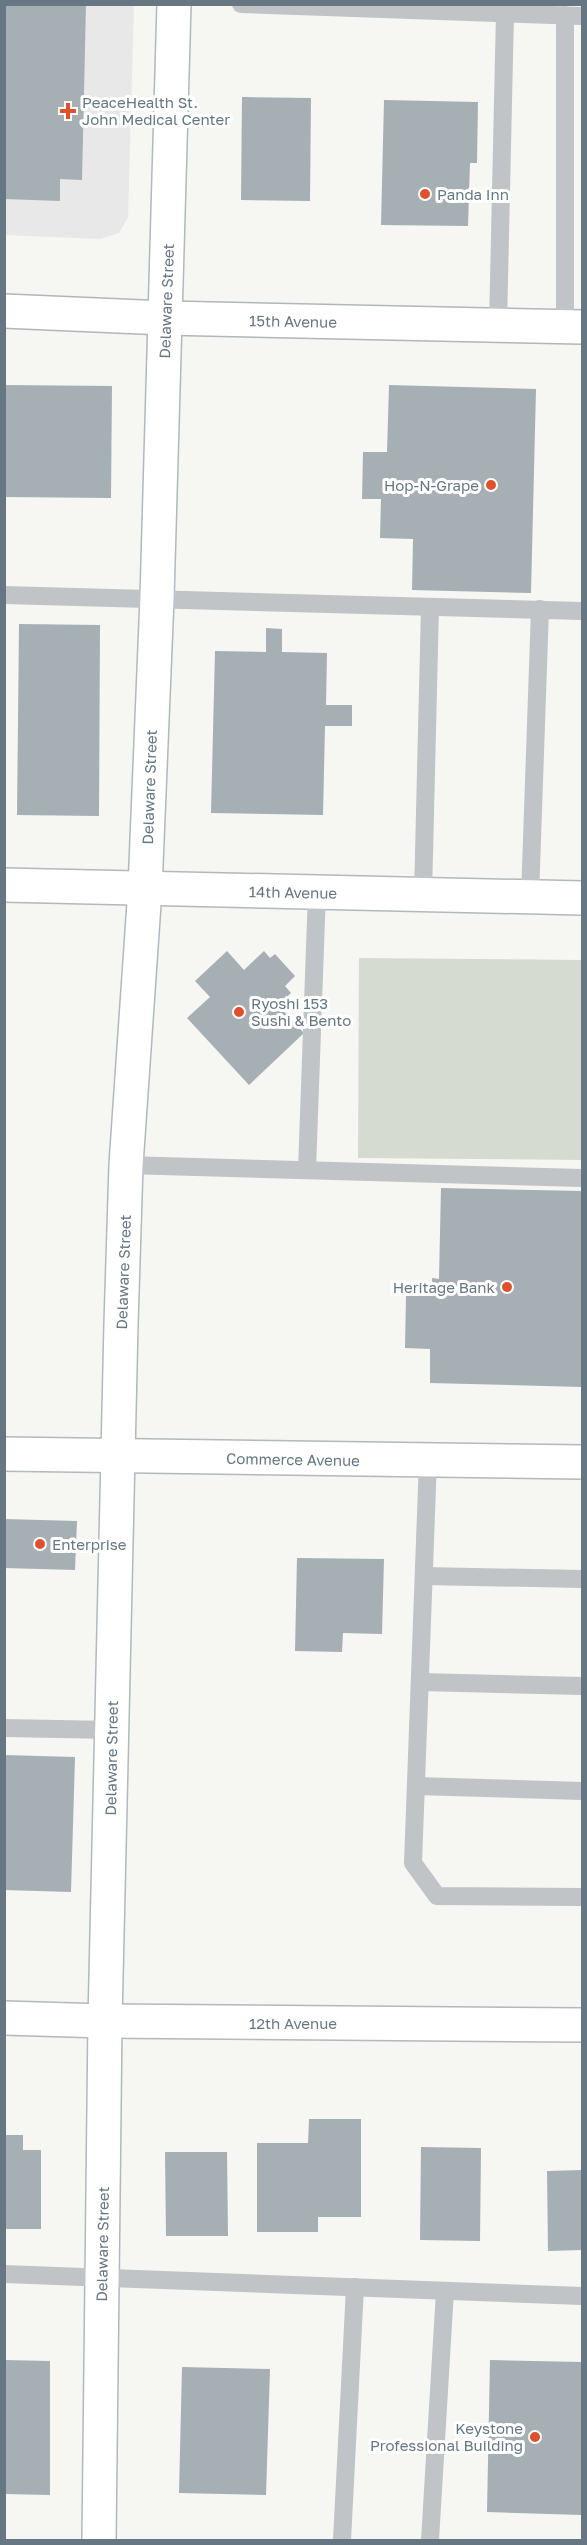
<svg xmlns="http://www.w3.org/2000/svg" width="587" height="2545" font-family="'Golos Text',sans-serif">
<rect width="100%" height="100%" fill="#f6f6f3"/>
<path fill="#e7e8e7" d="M5,5H134L128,217L119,233L100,239L5,235Z"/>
<path fill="#d6dbd2" d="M359,958L582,960V1160L358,1158Z"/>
<g fill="#a6afb4">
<path d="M4,4H86L82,180L60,179V201L4,199Z"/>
<path d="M242,97L311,98L310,201L241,200Z"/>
<path d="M384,100L478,102L477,163H470L468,226L381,225Z"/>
<path d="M4,385L112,386L111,498L4,497Z"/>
<path d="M389,385L536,389L531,593L412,590L413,539L380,538L381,499H362L363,452H387Z"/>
<path d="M19,624L100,625L99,816L17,815Z"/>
<path d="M266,628L282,629V652L327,653L326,705H352V726H325L323,815L211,813L215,651L266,652Z"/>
<path d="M227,951L244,970L264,951L270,958L275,954L295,976L285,986L291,993L278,1005L304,1033L249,1085L187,1018L210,997L195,981Z"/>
<path d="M441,1188L582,1191V1387L430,1383V1349L405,1348L406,1296H432V1278L439,1279Z"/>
<path d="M4,1519L77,1521L75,1570L4,1568Z"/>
<path d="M297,1558L384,1559L382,1634L343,1633L342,1652L295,1651Z"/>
<path d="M4,1755L75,1757L71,1892L4,1890Z"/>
<path d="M309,2119H361V2217H318V2232H257V2143H308Z"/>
<path d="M4,2135H23V2150H41V2229H4Z"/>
<path d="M421,2147L481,2148L480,2241L420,2240Z"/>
<path d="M165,2152H227L228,2236H166Z"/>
<path d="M582,2170V2250L548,2251L547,2171Z"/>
<path d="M4,2360L50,2361V2495L4,2494Z"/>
<path d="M490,2360L582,2362V2515L487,2512Z"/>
<path d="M182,2367L270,2369L266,2495L179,2493Z"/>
</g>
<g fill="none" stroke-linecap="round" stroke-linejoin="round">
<defs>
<g id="secondary">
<path d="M4,885L582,898"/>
<path d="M4,1454L582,1462"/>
<path d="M4,2018L105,2021L582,2025"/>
<path d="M99,2540L105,2021L121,1324L126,1165L145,889L157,598L174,4"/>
</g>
<path id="primary" d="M4,311L165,318L582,327"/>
</defs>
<use href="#secondary" stroke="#b2b8bc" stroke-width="36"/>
<use href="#primary" stroke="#b1b6ba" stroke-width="36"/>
<g stroke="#c0c4c7" stroke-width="18">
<path d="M241,4L582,16"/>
<path d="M498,325L505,13"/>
<path d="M565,326V15"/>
<path d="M4,595L582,611"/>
<path d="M423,895L430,607"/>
<path d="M530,897L540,609"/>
<path d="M126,1165L582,1178"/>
<path d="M307,1170L317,892"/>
<path d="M428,1460L413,1863L437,1896L582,1897"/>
<path d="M424,1576L582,1579"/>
<path d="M420,1682L582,1686"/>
<path d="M4,1728L112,1730"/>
<path d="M416,1786L582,1791"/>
<path d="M4,2274L582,2296"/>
<path d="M342,2540L355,2287"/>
<path d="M430,2540L445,2291"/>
</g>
<use href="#secondary" stroke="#fff" stroke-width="33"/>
<use href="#primary" stroke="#fff" stroke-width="33"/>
</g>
<g fill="#de512c" stroke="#fff" stroke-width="2">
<path d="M65 102h6v6h6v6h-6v6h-6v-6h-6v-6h6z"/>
<circle cx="425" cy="194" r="6"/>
<circle cx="491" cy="485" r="6"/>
<circle cx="239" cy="1012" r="6"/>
<circle cx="507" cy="1287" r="6"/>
<circle cx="40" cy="1544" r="6"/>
<circle cx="535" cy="2437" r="6"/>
</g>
<g text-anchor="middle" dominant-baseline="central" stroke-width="6" stroke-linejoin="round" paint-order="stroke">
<g font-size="15" fill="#667783" stroke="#fff" text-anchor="start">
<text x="82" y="102">PeaceHealth St.<tspan x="82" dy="17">John Medical Center</tspan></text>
<text x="437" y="194">Panda Inn</text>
<text x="479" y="485" text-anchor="end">Hop-N-Grape</text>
<text x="251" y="1003">Ryoshi 153<tspan x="251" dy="17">Sushi &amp; Bento</tspan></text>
<text x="495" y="1287" text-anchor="end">Heritage Bank</text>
<text x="52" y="1544">Enterprise</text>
<text x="523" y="2428" text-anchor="end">Keystone<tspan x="523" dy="17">Professional Building</tspan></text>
</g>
<g font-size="15" fill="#667783" stroke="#fff">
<text transform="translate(166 301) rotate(-88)">Delaware Street</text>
<text transform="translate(293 321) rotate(1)">15th Avenue</text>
<text transform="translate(149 787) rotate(-88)">Delaware Street</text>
<text transform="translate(293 892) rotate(1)">14th Avenue</text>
<text transform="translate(123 1272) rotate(-88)">Delaware Street</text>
<text transform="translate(293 1459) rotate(1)">Commerce Avenue</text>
<text transform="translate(111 1758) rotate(-89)">Delaware Street</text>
<text x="293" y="2023">12th Avenue</text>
<text transform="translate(102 2244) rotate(-89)">Delaware Street</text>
</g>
</g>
<rect width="587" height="2545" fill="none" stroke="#667783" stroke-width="12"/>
</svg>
